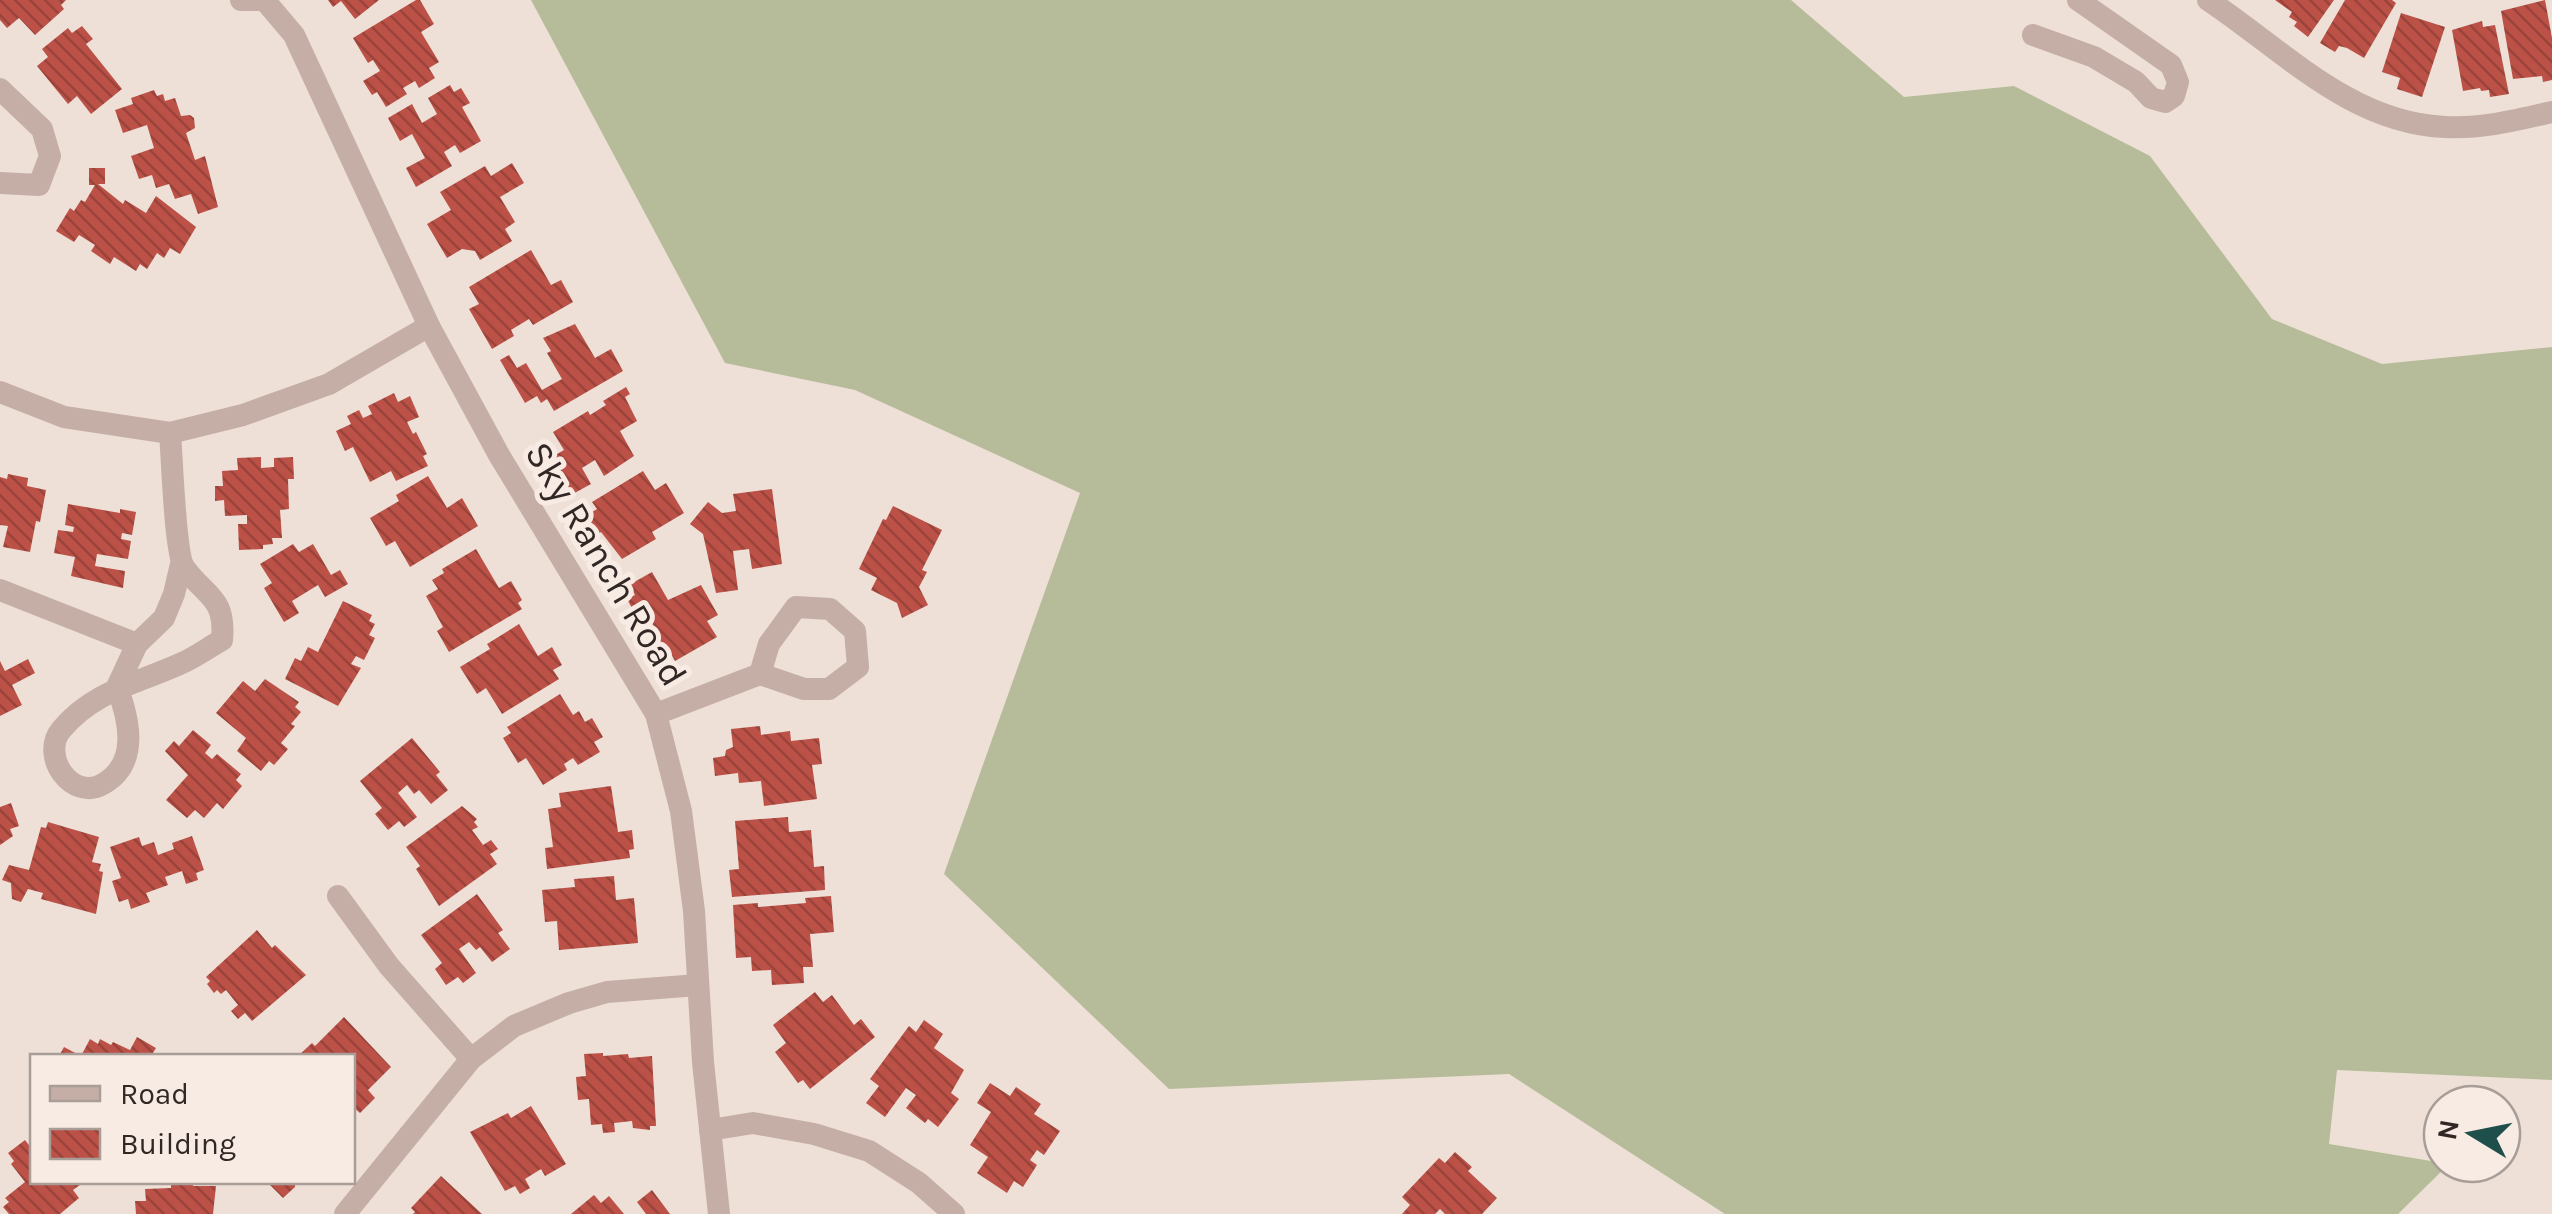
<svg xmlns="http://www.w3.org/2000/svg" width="2552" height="1214" font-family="Karla,sans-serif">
<defs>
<pattern id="building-back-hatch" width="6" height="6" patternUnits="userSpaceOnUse" patternTransform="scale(2.5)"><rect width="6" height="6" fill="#bc5147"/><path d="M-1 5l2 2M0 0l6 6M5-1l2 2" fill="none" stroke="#99433b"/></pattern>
</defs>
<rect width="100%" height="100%" fill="#eee0d7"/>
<path fill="#b6bc99" d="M531,0H1791L1904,97L2014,86L2150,156L2272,319L2382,364L2552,347V1080L2337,1070L2329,1144L2449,1164L2398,1214H1725L1509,1074L1169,1089L944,874L1080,493L855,390L725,363Z"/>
<g fill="url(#building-back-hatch)">
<path d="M0,0H66L61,5L64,9L35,35L19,18L7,28L0,20Z"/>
<path d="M328,0H379L355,19L341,1L333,7Z"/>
<path d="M416,0H420L434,24L421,32L439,62L429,68L435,78L419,88L415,81L403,88L407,94L386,107L377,92L372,95L363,81L380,71L373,60L368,63L353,38Z"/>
<path d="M2275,0H2334L2308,37L2294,26L2297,22L2289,17L2292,12Z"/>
<path d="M2345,0H2392L2396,3L2364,58L2347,48L2339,46L2335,52L2320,43Z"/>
<path d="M2545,0L2552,38V80L2543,82L2542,76L2513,79L2501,11Z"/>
<path d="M2401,13L2445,27L2422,97L2397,89L2400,78L2382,72Z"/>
<path d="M2482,21L2483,27L2495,25L2509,94L2490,97L2489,90L2481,91L2480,88L2463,91L2452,30Z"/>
<path d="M82,26L93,39L86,44L122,89L91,114L77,96L68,104L37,66L48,57L42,49L68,28L72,33Z"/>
<path d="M450,85L454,92L461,88L470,103L462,107L481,141L460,153L455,145L444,152L452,166L416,187L406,168L425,158L412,134L400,141L388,118L412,104L422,123L437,114L428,98Z"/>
<path d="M154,90L157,96L163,94L165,101L175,98L181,116L190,115L194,118L195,128L186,133L195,160L205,156L218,207L198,214L191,194L175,199L169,184L156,188L152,175L139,179L131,156L154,148L147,125L123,133L115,110L133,104L131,98Z"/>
<path d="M512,163L524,183L500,197L515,222L505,229L512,241L480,260L475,251L462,249L447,258L427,224L451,210L440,192L485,166L491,176Z"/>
<path d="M89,168H105V184H98L123,204L125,200L146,213L156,196L196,227L180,254L170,248L164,258L157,253L147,269L140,264L136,271L114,257L110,264L91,251L95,245L79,235L74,242L56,231L70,208L74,211L81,200L85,202L95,185H89Z"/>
<path d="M531,250L551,285L561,280L573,302L533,325L529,319L511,330L514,336L492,349L469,309L479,304L469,287Z"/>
<path d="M575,324L595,358L611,349L623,371L554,411L547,399L541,403L537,396L525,403L500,360L509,355L517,368L526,363L542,390L562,379L547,353L551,351L543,338Z"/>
<path d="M626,387L630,394L625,397L637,421L620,431L634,456L604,476L595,460L582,468L591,484L571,495L555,467L557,466L552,457L564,450L553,432L588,411L590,415L606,405L603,401Z"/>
<path d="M394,393L398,402L410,396L419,417L407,422L413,434L416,432L427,454L423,456L428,466L396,481L391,471L370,482L353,447L345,451L336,431L351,424L347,416L359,410L363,418L372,414L368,406Z"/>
<path d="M261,457V468L274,467V458L293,457L294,479H288L289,509L280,510L282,538H272L273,544L263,545V549L239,550L238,524H247V515L225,516L224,500L215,501V486H223L222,471L238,470L237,458Z"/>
<path d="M643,471L655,490L666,483L684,513L652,532L656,539L622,559L601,532L595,536L584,517L597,509L592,502Z"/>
<path d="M8,474L28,478L27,486L46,490L40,522L36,521L30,552L3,547L8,526L0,525V477L7,479Z"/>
<path d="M428,476L447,508L462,498L478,526L410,567L395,541L386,546L370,518L399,501L396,495Z"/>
<path d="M772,489L782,564L752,569L749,549L733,551L738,590L716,593L703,534L690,524L708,502L722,513L736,511L733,494Z"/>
<path d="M68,504L120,513V509L136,512L132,535L122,533L121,539L131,541L128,559L97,554L95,566L125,571L123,588L71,576L75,557L54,553L58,530L73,532L74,527L65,525Z"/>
<path d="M893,506L942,530L922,570L927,572L919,587L928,605L902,618L897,603L871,590L877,578L859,569L883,519L886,520Z"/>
<path d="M293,544L299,552L313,544L331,575L340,570L348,584L325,597L318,585L292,601L299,613L284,622L264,588L272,583L260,564Z"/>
<path d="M476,549L499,588L511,581L522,600L518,603L522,609L449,652L437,631L443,627L426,596L438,589L432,580L444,573L442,569Z"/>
<path d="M652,572L668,600L701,585L718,615L707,621L717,637L675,661L670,652L659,658L651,645L661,639L649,618L640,623L627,599L635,595L629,585Z"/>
<path d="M343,601L372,615L369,621L375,624L369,635L375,638L364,660L356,656L351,664L361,668L338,706L285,679L295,658L301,661L308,647L318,652Z"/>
<path d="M519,624L538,656L552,647L562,665L553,670L559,679L502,714L486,688L477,694L460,667L490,649L487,644Z"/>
<path d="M28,659L35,673L12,685L22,705L0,716V661L5,671Z"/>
<path d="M265,679L299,702L295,707L301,712L291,724L295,726L281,743L288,749L274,765L269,761L261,771L237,751L246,738L216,713L243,681L255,691Z"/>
<path d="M560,694L573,715L579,711L585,722L592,718L603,737L594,742L600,752L578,765L573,758L564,764L567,770L543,785L526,758L518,763L503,738L511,733L507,727Z"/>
<path d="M760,726L761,735L790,731L791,741L819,738L822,764L812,765L817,799L764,806L761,781L739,783L738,773L715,776L713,758L725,756L726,750L733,747L731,729Z"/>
<path d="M193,730L211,745L205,753L212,759L217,754L241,774L236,780L242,786L223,809L217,803L204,818L195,810L187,818L166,800L188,775L165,751L174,741L179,746Z"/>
<path d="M412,738L440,772L436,775L448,790L431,804L419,790L414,794L407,785L398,793L417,817L404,827L399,821L388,830L375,814L382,808L360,781Z"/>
<path d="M611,786L618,832L632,830L634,849L629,850L630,858L547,869L545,848L553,847L548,809L561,807L559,793Z"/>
<path d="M11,803L19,826L10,829L13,836L0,845V807Z"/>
<path d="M462,806L477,819L474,822L478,827L472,830L483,845L491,840L498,849L490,854L497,864L439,906L416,869L420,866L406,847Z"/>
<path d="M788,817L789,832L811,830L814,867L824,866L825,890L732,897L729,870L739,869L735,821Z"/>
<path d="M48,822L99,837L92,862L101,864L99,871L103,872L96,914L41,899L43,893L28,889L21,902L12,899L11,883L2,880L9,865L29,870L41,827L46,828Z"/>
<path d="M192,836L204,870L196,873L198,880L186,884L182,871L165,877L168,885L146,893L150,902L131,909L128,899L119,902L112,881L121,878L110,847L139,837L142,846L154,842L158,855L174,849L172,843Z"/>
<path d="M614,876L616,900L634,898L638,943L559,950L557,921L545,922L542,890L575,887L574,879Z"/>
<path d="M477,894L503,930L498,933L510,949L492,962L480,947L476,950L469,942L459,949L476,973L463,983L458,977L446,985L435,969L442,963L421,935Z"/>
<path d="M831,896L834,932L810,934L813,967H803L804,983L772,985L771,970L752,971L751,957L736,958L733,905L758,903V907L806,903L805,898Z"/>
<path d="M257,930L272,948L275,945L306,975L252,1021L245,1013L238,1019L231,1011L238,1005L226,990L221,994L217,990L214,993L207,984L210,981L206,977Z"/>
<path d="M815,992L823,1002L832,995L854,1025L861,1019L875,1037L810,1089L803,1080L798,1083L775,1052L786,1043L773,1025Z"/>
<path d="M344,1017L391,1067L368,1090L375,1098L360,1113L352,1106V1056H298L312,1043L315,1046Z"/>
<path d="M924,1020L943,1034L934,1048L964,1070L951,1093L959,1099L938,1127L928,1119L925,1123L906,1108L916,1095L906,1088L885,1117L866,1103L879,1086L870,1079L909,1026L916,1032Z"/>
<path d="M137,1037L156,1048L151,1056H59L64,1047L81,1056L90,1039L98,1044L100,1039L111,1045L113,1042L130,1050Z"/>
<path d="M603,1053V1056L628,1054L629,1058L652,1056L656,1126H650V1130L633,1128L632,1121L614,1123L615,1132L603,1133L602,1124L591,1125L589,1099L578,1100L576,1077L586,1076L584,1054Z"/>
<path d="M990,1083L1010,1096L1016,1087L1041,1104L1034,1114L1060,1131L1044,1155L1037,1150L1030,1160L1037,1165L1023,1187L1014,1181L1007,1193L977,1173L988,1157L970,1145L991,1112L977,1103Z"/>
<path d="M531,1106L566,1164L545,1176L541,1169L525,1179L530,1188L520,1194L515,1186L505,1191L470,1132L508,1113L511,1118Z"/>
<path d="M25,1140L32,1149V1182H84L73,1190L79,1198L60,1214H9L3,1207L9,1202L5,1198L25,1182L11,1164L14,1161L8,1153Z"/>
<path d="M1455,1152L1472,1167L1468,1171L1497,1198L1482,1214H1445L1440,1209L1435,1214H1402L1410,1205L1402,1197L1439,1158L1445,1163Z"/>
<path d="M441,1176L482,1214H413L415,1212L411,1208Z"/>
<path d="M171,1182H193V1186H216L213,1214H136L135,1201H146L145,1189L171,1188Z"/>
<path d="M267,1182H295V1187L283,1198Z"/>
<path d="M652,1190L670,1214H646L637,1202Z"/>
<path d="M594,1195L601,1203L609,1196L624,1214H571Z"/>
</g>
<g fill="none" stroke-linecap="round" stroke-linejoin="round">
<g stroke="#c5aea5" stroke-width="22">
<path d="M241,0H266"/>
<path d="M2208,0C2282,49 2350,123 2445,127C2481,129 2517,120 2552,112"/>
<path d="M266,2L294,35L429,326L499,455L656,714L681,811L694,911L703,1062L719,1214"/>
<path d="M2033,35L2094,57L2136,82L2151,98L2165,102L2174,96L2178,82L2171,65L2078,0"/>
<path d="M0,89L42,129L50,156L39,185L0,183"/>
<path d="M0,392L64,417L170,433L243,415L329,384L429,326"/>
<path d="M170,433C172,456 175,553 184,567C205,597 226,596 222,640C209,647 196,657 182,663C139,683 94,690 61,730C40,756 72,802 103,784C140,763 129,719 117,687L137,644L164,618L174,594L181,564"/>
<path d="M0,590L137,644"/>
<path d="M656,714L760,674L804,689H829L858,667L855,631L830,609L796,607L769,644L760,674"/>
<path d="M338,896L389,966L471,1059"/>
<path d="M710,1130L753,1123L814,1134L869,1151L919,1183L954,1214"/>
<path d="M345,1214L471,1059L514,1026L569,1003L607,992L698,985"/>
</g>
</g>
<g text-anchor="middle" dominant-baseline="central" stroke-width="10" stroke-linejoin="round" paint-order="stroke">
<g font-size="38" fill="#312725" stroke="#f7ebe3">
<text transform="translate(606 564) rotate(59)">Sky Ranch Road</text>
</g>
</g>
<rect x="30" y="1054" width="325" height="130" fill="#f7ebe3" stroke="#a89d97" stroke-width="2.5"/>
<rect x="50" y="1086" width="50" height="15" fill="#c5aea5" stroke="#a89d97" stroke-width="2.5"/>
<text x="120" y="1104" font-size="30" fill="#312725">Road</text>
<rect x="50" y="1129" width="50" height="30" fill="url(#building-back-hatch)" stroke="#a89d97" stroke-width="2.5"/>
<text x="120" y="1154" font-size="30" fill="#312725">Building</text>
<g transform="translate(2472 1134) rotate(280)"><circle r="48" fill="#f7ebe3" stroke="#a89d97" stroke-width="2.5"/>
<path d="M0-8L18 38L0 25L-18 38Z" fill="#1f4f4b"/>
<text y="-15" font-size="28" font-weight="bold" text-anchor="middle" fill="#312725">N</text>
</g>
</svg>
